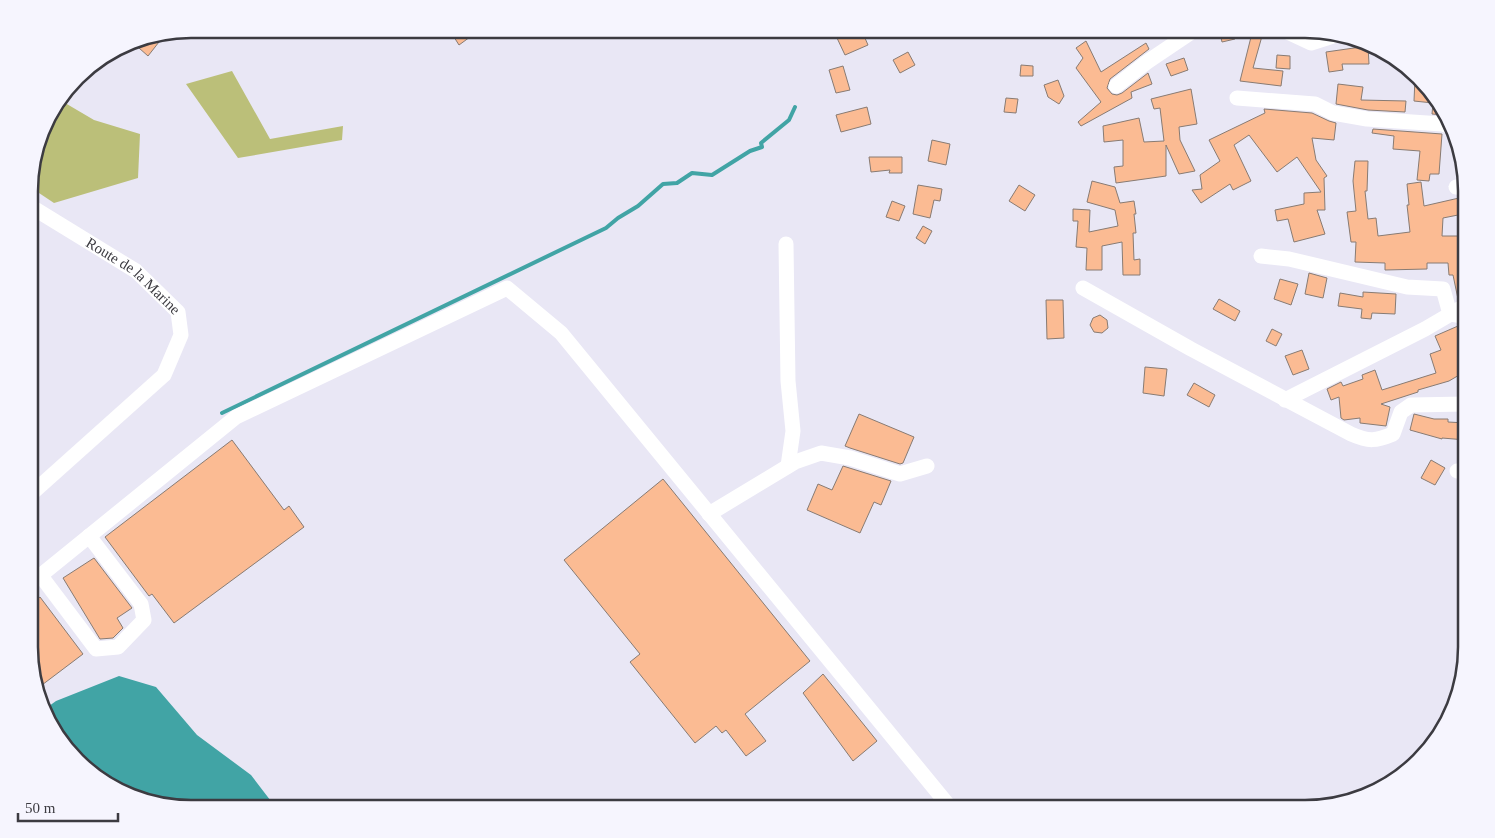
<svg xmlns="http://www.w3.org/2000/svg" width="1495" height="838" font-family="'Times New Roman',serif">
<rect width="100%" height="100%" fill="#e9e7f5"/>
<g fill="#bbbf79">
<path d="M232,71L270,139L343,126L342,140L238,158L186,84Z"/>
<path d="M60,100L94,120L140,134L138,178L54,203L30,187V169L46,118Z"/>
</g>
<path fill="#41a4a5" d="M119,676L156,687L197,735L251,775L277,809H190L110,788L56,738L45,709L56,701Z"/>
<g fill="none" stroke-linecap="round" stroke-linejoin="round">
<path stroke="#41a4a5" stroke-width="4" d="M222,413L606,228L618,218L638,206L663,184L677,183L692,173L712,175L750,151L762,147L761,143L789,120L795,107"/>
</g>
<g fill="#fbbb93" stroke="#887b73">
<path d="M449,29H465L470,37L459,45Z"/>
<path d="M861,29L868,45L845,55L837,38Z"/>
<path d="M1219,29H1233L1235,39L1222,42Z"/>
<path d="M1253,29H1264L1253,68L1283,71L1281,86L1240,81Z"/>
<path d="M151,36L159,42L148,56L139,48L148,37Z"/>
<path d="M1086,41L1101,72L1146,43L1149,49L1110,79L1107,88L1112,94L1117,95L1122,93L1148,73L1152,84L1131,92L1132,98L1081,126L1078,122L1101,102L1076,68L1083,58L1076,48Z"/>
<path d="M1368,46L1369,64H1342L1343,70L1329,72L1326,52Z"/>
<path d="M908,52L915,65L900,73L893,60Z"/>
<path d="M1277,55L1290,56V69L1276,68Z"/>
<path d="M1184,58L1188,70L1171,76L1166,64Z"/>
<path d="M1021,65L1033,66V76H1020Z"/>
<path d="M843,66L850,90L836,93L829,70Z"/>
<path d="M1415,78L1439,101L1444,115L1432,114L1433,103L1414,101Z"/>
<path d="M1058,80L1064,96L1059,104L1048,97L1044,85Z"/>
<path d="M1338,84L1363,87L1361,100L1406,101L1405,112L1368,110L1336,104Z"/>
<path d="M1191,89L1197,124L1179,127L1180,140L1195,171L1179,174L1166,145V176L1116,183L1114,167L1123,166V140L1104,142L1103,126L1139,118L1144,142L1164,141L1160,108L1154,109L1151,99Z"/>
<path d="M1006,98L1018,99L1016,113L1004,112Z"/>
<path d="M867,107L871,124L841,132L836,115Z"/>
<path d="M1264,109L1312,113L1329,121L1336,123L1334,140L1312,138L1316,160L1327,176L1324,178L1325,210H1317L1325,234L1294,242L1288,219L1277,221L1275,210L1304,204V193L1321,192L1297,157L1277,172L1249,135L1234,145L1251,181L1233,190L1230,184L1201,203L1192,190L1202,189L1200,175L1220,161L1209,140L1265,113Z"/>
<path d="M1373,129L1442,134L1439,174H1430L1429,181L1417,180L1420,151L1393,149L1394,136L1372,133Z"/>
<path d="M932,140L950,144L946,165L928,161Z"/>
<path d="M869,157H902V173H889L890,170L871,172Z"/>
<path d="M1355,161H1368L1367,191H1365L1368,219L1376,218L1378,236L1410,232L1407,205H1409L1407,184L1421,182L1424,206L1459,198L1463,214L1443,218L1442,236H1466V245L1462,246L1466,296L1458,299L1453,275H1449L1448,263H1427V269L1385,270V263L1355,262L1356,242H1351L1347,212L1356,211L1353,181Z"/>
<path d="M1092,181L1115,187L1120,203L1134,201L1136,214H1134L1136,233H1133L1134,260L1140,259V275H1123L1122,242L1102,246V270H1086L1087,248L1076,247L1078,221H1073V209L1090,210L1089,232L1118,226L1115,210L1087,202Z"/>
<path d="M918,185L942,189L940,201L934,200L930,218L913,214Z"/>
<path d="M1019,185L1035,195L1025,211L1009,201Z"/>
<path d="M892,201L905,206L899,221L886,217Z"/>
<path d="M923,226L932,231L925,244L916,238Z"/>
<path d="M1309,273L1327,278L1323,298L1305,294Z"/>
<path d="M1280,279L1298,284L1291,305L1274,299Z"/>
<path d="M1363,292L1396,294L1395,314L1372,313L1371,319L1361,318L1362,309L1338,306L1340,293L1363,297Z"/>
<path d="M1219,299L1240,311L1235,321L1213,309Z"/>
<path d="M1046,300H1063L1064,338L1047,339Z"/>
<path d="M1100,315L1107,320L1108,328L1102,333L1094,332L1090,325L1093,318Z"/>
<path d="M1458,326H1466V371L1449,381L1418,390V392L1381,404L1390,407L1386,426L1360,423V418L1344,420L1341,418L1339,397L1331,400L1327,389L1341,382L1343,386L1363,379L1362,375L1375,370L1382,390L1436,373L1430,354L1441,350L1435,336Z"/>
<path d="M1272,329L1282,334L1276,346L1266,341Z"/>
<path d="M1302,350L1309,369L1293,375L1285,356Z"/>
<path d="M1145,367L1167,369L1164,396L1143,393Z"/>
<path d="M1194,383L1215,395L1209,407L1187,395Z"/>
<path d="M859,414L914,437L903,463L900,464L850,448L845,446Z"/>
<path d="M1414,414L1434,419H1448V422L1466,423V440L1442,438V439L1410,430Z"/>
<path d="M232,440L284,510L289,506L304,527L174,623L152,594L149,596L105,537Z"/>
<path d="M1431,460L1445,468L1435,485L1421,478Z"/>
<path d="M843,466L891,481L881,505L874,502L860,533L807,510L818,484L832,490Z"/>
<path d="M663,479L810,661L745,714L766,741L746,756L726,730L722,733L716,726L695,743L630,662L640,654L564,560Z"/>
<path d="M94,558L132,608L117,618L123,628L113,638L100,639L63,578Z"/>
<path d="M40,597L83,654L38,688L30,669V605Z"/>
<path d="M823,674L877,741L853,761L803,693Z"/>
</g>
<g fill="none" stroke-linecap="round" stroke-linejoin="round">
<g stroke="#fff" stroke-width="15">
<path d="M1281,29L1311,43L1333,36"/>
<path d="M1116,86L1147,62L1196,29"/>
<path d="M1237,98L1315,104L1333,113L1367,119L1442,124L1448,126"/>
<path d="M1456,187L1466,188"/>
<path id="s1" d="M30,206L136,271L178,312L181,335L164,375L30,495"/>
<path d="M786,244L788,381L793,431L788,466"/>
<path d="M1261,256L1289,259L1407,287L1443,289L1450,314L1466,317"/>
<path d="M1083,288L1191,349L1351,434C1369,442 1376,441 1393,434L1401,412L1411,405L1466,404"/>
<path d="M1285,400L1425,329L1466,305"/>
<path d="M1457,471L1466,473"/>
<path d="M709,514L795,462L821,453L850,458L900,474L927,466"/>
<path d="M41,576L96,649L118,647L144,620L141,604L89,536"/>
<path d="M30,584L236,417L507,288L561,333L949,806V809"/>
</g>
</g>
<g text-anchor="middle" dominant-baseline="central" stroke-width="5" stroke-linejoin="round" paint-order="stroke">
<g font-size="15" fill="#3c3b41" stroke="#f6f5fe">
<text stroke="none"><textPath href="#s1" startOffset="125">Route de la Marine</textPath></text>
</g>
</g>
<path d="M0 0H1495V838H0ZM191 38H1305A153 153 0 0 1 1458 191V647A153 153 0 0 1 1305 800H191A153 153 0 0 1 38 647V191A153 153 0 0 1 191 38Z" fill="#f6f5fe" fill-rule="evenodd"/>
<path fill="none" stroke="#3c3b41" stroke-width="2.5" d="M191 38H1305A153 153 0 0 1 1458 191V647A153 153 0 0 1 1305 800H191A153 153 0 0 1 38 647V191A153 153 0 0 1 191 38Z"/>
<path d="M18 813v8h100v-8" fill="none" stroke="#3c3b41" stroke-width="2.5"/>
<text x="25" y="813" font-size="15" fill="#3c3b41" stroke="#f6f5fe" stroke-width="4" paint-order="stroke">50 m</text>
</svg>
